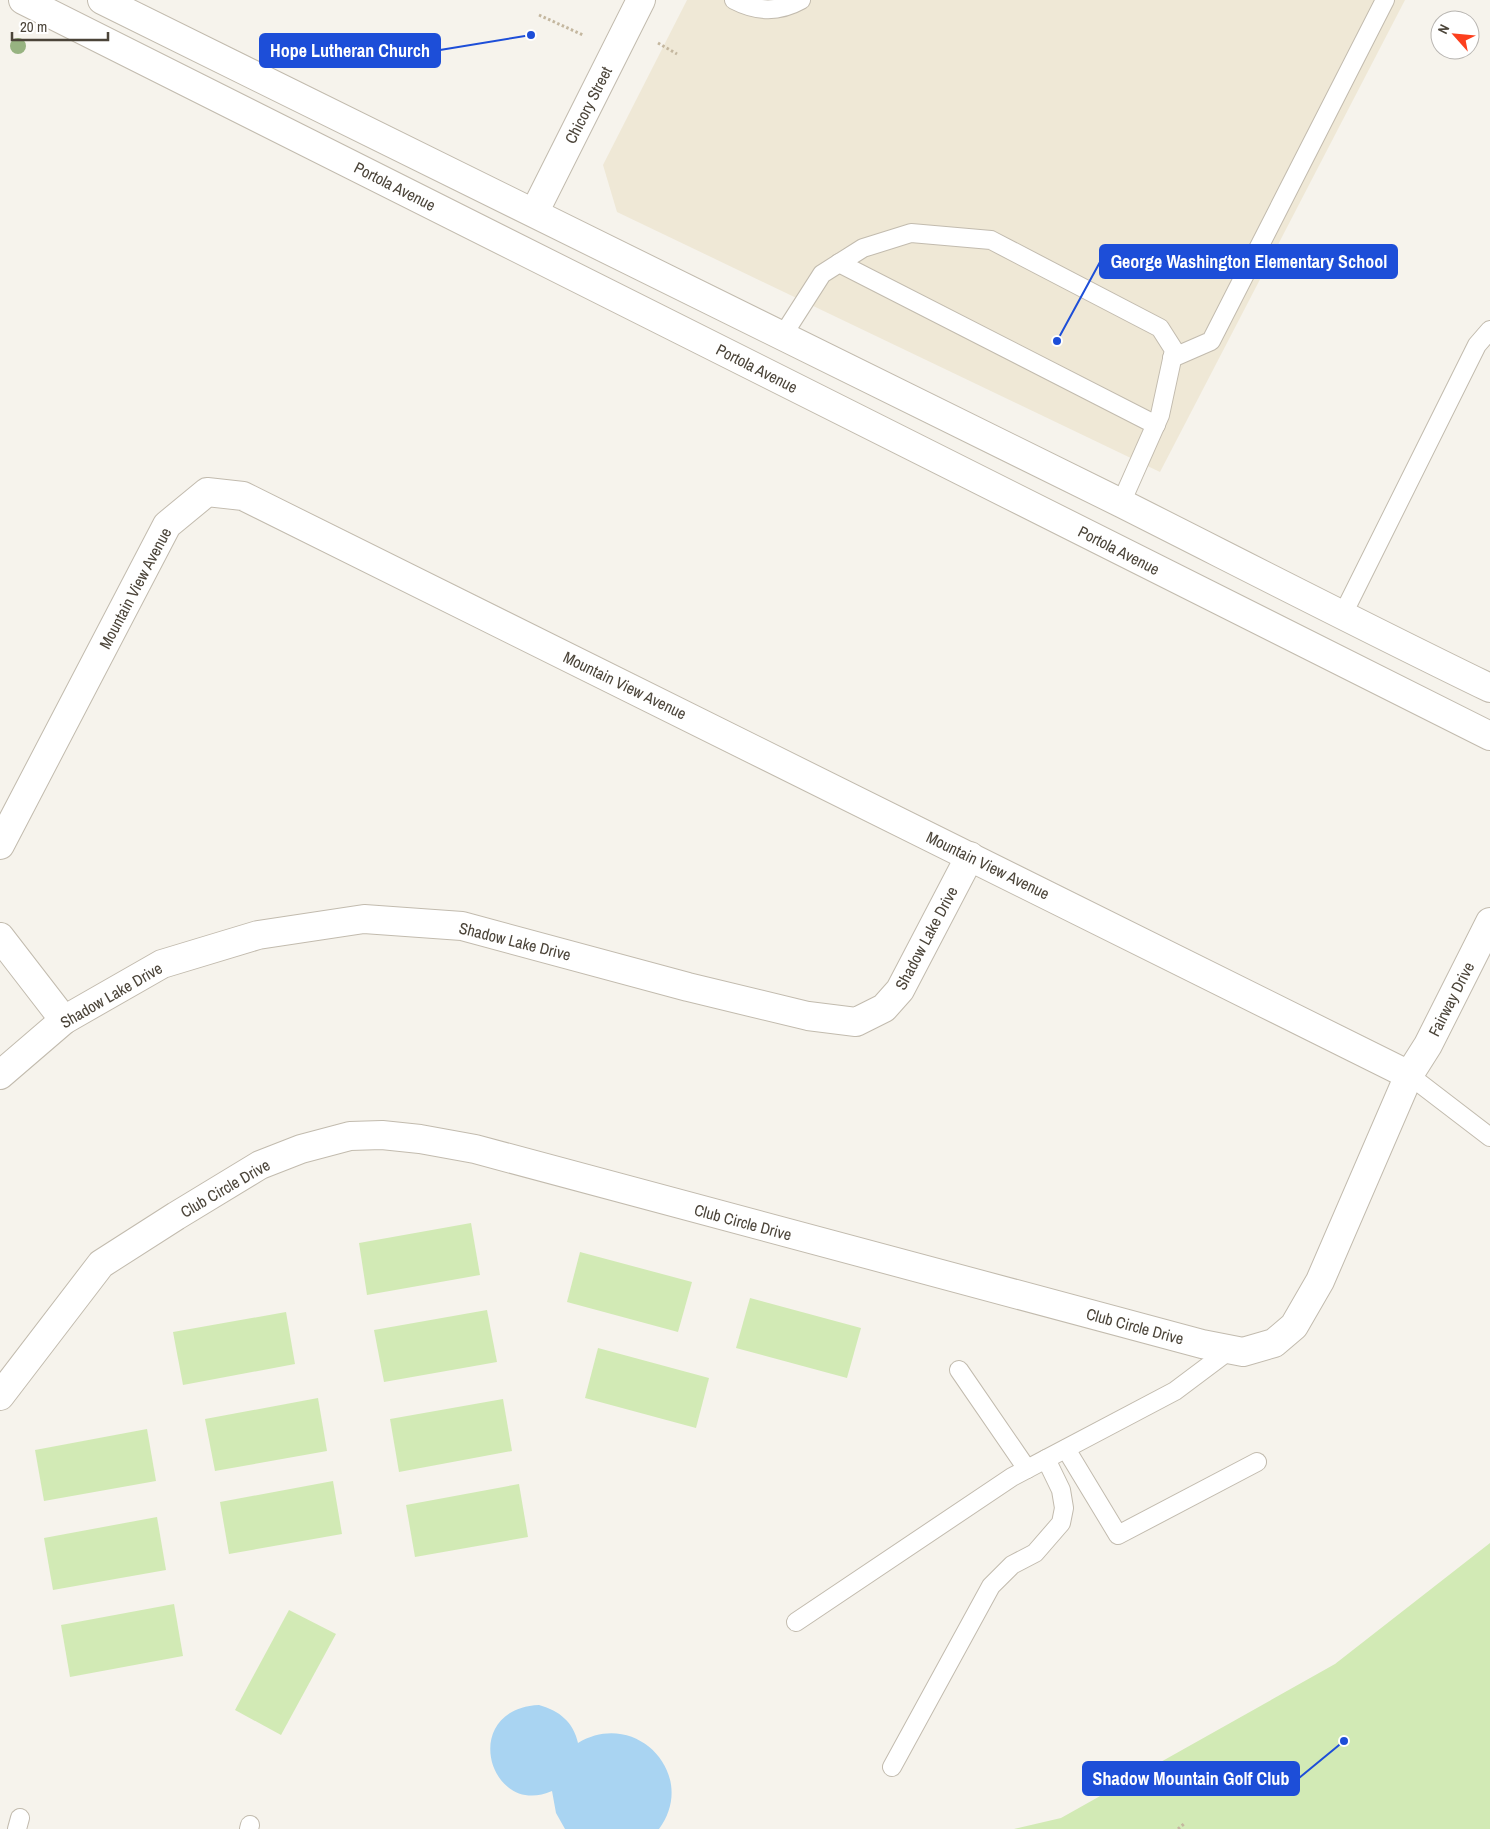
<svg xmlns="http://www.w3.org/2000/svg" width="1490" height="1829" font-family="'Archivo Narrow',sans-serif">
<rect width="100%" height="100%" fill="#f6f3ec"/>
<path fill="#efe8d6" d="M687,0H1405L1160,472L617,212L603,165Z"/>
<g fill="#d2eab5">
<path d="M471,1223L480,1275L367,1295L359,1243Z"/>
<path d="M580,1252L692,1282L678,1332L567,1302Z"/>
<path d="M750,1298L861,1328L847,1378L736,1348Z"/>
<path d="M487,1310L497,1362L384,1382L374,1330Z"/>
<path d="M286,1312L295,1364L183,1385L173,1332Z"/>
<path d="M598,1348L709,1378L696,1428L585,1398Z"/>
<path d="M318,1398L327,1451L215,1471L205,1419Z"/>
<path d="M503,1399L512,1451L399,1472L390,1419Z"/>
<path d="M147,1429L156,1481L44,1501L35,1450Z"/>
<path d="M333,1481L342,1534L229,1554L220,1502Z"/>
<path d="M519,1484L528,1537L415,1557L406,1505Z"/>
<path d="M157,1517L166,1570L53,1590L44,1538Z"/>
<path d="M1490,1543V1829H1014L1061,1818L1335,1664Z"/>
<path d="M174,1604L183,1656L70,1677L61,1625Z"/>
<path d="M289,1610L336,1634L281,1735L235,1710Z"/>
</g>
<path fill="#a9d4f2" d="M539,1705C560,1711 573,1722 578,1743C636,1708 699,1775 659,1829H565L556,1813L552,1791C489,1819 458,1709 539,1705Z"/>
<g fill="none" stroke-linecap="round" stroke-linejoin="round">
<defs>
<g id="service">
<path d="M734,0C757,12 778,13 801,0"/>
<path d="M839,263L1156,425"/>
<path d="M783,335L822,274L863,248L911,233L991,240L1160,328L1174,350L1160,415L1121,503"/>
<path d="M1172,358L1211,341L1385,0"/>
<path d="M1342,616L1477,345L1490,330"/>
<path d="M1409,1075L1490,1137"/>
<path d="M959,1370L1027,1469"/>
<path d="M1066,1449L1118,1535L1257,1462"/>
<path d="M796,1622L1012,1477L1175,1391L1231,1349"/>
<path d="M892,1767L991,1586L1012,1565L1035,1553L1061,1523L1064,1508L1061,1490L1046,1459"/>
<path d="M17,1829L20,1818"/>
<path d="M249,1829L250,1825"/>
</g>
<g id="minor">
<path d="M535,211L641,0"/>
<path d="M0,845L167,525L207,492L243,496L1409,1075"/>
<path d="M0,937L64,1020"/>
<path d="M0,1075L64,1020L162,964L258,935L364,919L462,926L688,987L808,1016L856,1022L884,1008L900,990L970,856"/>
<path d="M0,1396L101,1264L176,1216L260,1165L301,1149L350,1136L382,1135L420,1139L475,1149L1202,1344L1243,1352L1274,1343L1294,1326L1320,1281L1409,1075L1428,1045L1490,922"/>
</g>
<g id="tertiary">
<path d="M23,0L1490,736"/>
<path d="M102,0C443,166 783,333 1121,503C1244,565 1366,628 1490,688"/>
</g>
</defs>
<use href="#service" stroke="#c2bbae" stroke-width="20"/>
<use href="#minor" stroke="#c2bbae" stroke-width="30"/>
<use href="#tertiary" stroke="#c2bbae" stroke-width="30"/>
<g stroke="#c4b79f" stroke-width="3" stroke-dasharray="2.5 2.5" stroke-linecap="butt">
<path d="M539,15L583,35"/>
<path d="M658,43L677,54"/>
<path d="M1178,1829L1185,1823"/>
</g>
<use href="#service" stroke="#fff" stroke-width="18"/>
<use href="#minor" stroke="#fff" stroke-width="28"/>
<use href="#tertiary" stroke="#fff" stroke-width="28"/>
</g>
<circle fill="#97b381" cx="18" cy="46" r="8"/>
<g text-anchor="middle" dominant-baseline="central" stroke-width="4.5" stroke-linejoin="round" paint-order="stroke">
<g font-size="16" fill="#4b4439" stroke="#fff">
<text transform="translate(588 105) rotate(-63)">Chicory Street</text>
<text transform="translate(395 186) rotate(27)">Portola Avenue</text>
<text transform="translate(757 368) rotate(27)">Portola Avenue</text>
<text transform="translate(1119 550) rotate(27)">Portola Avenue</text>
<text transform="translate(135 588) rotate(-62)">Mountain View Avenue</text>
<text transform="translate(625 685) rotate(26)">Mountain View Avenue</text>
<text transform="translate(988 865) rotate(26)">Mountain View Avenue</text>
<text transform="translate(926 938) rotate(-62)">Shadow Lake Drive</text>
<text transform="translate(515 941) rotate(14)">Shadow Lake Drive</text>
<text transform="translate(111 995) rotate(-30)">Shadow Lake Drive</text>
<text transform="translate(1451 999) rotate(-63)">Fairway Drive</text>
<text transform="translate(225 1188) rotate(-30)">Club Circle Drive</text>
<text transform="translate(743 1222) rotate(15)">Club Circle Drive</text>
<text transform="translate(1135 1326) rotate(15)">Club Circle Drive</text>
</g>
</g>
<path fill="none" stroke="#1d4ed8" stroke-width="2" d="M531 35L440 50M1057 341L1100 262M1344 1741L1299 1778"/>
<g fill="#1d4ed8" stroke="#fff" stroke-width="2">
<circle cx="531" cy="35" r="5"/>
<circle cx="1057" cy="341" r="5"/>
<circle cx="1344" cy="1741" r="5"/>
</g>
<g fill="#1d4ed8" stroke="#1d4ed8" stroke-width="2">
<rect x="260" y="34" width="180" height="33" rx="5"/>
<rect x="1100" y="245" width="297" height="33" rx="5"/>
<rect x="1083" y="1762" width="216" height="33" rx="5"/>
</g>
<g font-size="18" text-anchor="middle" font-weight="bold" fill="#fff">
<text x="350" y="57">Hope Lutheran Church</text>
<text x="1249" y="268">George Washington Elementary School</text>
<text x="1191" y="1785">Shadow Mountain Golf Club</text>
</g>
<g transform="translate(1455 35) rotate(297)"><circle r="24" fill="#ffffff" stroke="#b7b4b0"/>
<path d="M0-4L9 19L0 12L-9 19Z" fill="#fc3f1d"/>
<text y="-8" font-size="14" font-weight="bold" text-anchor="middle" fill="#4b4439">N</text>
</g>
<path d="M12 32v8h96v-8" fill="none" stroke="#4b4439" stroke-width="2.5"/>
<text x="20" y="32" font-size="15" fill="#4b4439" stroke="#ffffff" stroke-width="4" paint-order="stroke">20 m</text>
</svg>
